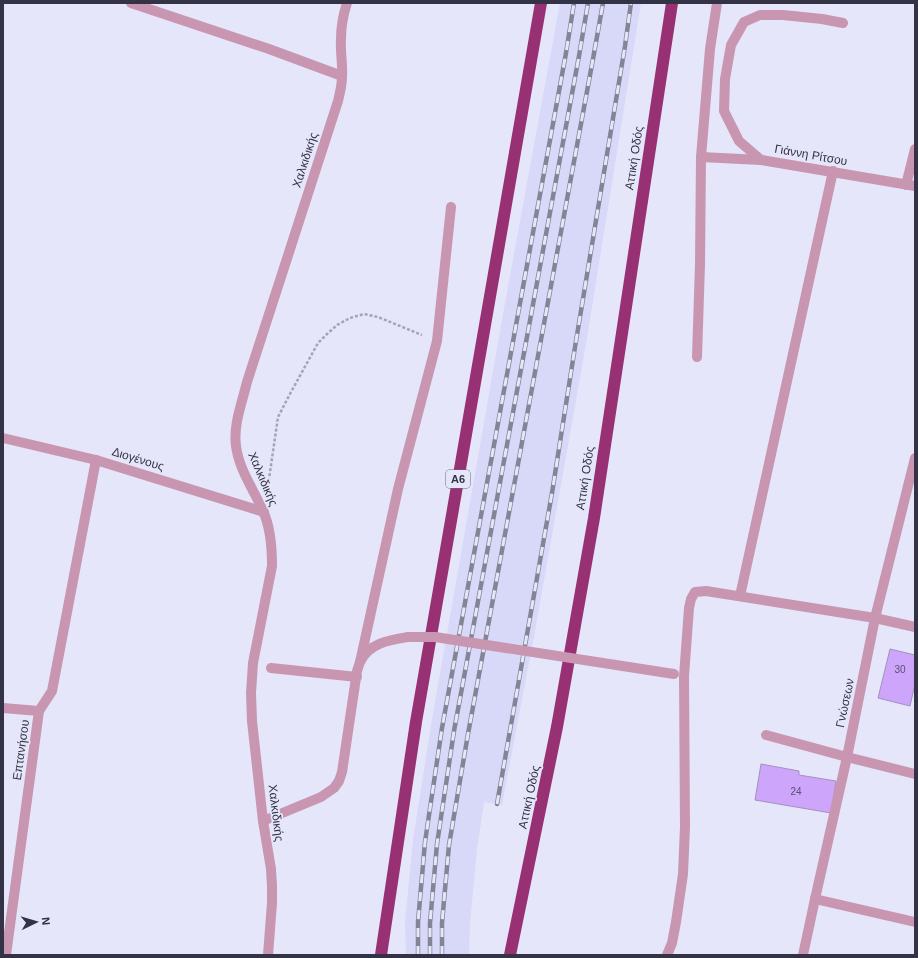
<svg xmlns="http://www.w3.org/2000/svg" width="918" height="958" font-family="Helvetica,sans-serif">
<rect width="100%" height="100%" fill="#e5e6f9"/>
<path fill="#d8d8f9" d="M560,3H641L586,344L535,631L502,805L484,802L477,849L470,924L469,955H406L405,922L413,840L431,725L503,314Z"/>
<g fill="#cda5fa" stroke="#a491bc">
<path d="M890,649L915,655V684L910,706L878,698Z"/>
<path d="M761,764L799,771V775L836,781L831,813L755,800Z"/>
</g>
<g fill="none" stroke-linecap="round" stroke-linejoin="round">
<path stroke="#a4a4b7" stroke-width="2.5" stroke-dasharray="3 2" stroke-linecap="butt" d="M268,486L278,417L291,392L318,343L326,335L337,325L350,318L364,314L378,317L422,335"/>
<g stroke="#c996b2" stroke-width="10">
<path d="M131,3L269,49L342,76"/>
<path d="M701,157L761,160L915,186"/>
<path d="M761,160L739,141L724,111L725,79L731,45L744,22L760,15H783L822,19L843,23"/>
<path d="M906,185L915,149"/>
<path d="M697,357L700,264L701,157L710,49L717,3"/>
<path d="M3,438L96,460L264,512"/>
<path d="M740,596L833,171"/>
<path d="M360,662L398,489L437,341L451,207"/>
<path d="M271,668L357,677"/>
<path d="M3,708L39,711"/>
<path d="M766,735L847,757L915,774"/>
<path d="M263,821L321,797L334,788L339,781L342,772L357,671C358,668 359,665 360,662C369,643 389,640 408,637"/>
<path d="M815,899L915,922"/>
<path d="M6,955L39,711L52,691L96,460"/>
<path d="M268,955L272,903V886L271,869L263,821L252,721L251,693L253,663L272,566C272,548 271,528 263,511C254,490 239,470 236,446C233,425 242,403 247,382L338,101C340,93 342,85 342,77C343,64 340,52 341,39C341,27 343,15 347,3"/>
<path d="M667,955L672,943L676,922L683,874L685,827L684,676L689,608L691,599L695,592L706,591L875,618L915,627"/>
<path d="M803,955L815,899L847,757L875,618L915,458"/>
</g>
<g stroke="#983173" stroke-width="12">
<path d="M381,955L416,722L541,3"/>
<path d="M510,955L557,727L594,518L672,3"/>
</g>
<defs>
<g id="rail">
<path d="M497,804L552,493L575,347L625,46L631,3"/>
<path d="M418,955V922L425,842L442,728L566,53L574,3"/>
<path d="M430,955V923L437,844L454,731L579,56L588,3"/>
<path d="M442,955V923L449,845L468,734L593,59L603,3"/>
</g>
</defs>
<use href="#rail" stroke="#848497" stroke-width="4.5"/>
<use href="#rail" stroke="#e5e6f9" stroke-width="3" stroke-dasharray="9" stroke-linecap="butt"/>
<path stroke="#c996b2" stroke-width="10" d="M408,637H435L674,674"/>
</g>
<g text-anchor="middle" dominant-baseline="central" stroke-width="3.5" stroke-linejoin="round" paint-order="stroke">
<g font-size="10" fill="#5a5073">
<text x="900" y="669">30</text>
<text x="796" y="791">24</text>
</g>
<rect fill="#e5e6f9" stroke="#69697c" stroke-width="1" x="446" y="470" width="24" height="18" rx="3"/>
<g font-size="11" font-weight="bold" fill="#343346">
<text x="458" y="479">Α6</text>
</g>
<g font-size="12" fill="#343346" stroke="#e5e6f9">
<text transform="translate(811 155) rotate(10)">Γιάννη Ρίτσου</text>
<text transform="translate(634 158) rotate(-81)">Αττική Οδός</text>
<text transform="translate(305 160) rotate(-72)">Χαλκιδικής</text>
<text transform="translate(138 459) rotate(17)">Διογένους</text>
<text transform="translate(585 478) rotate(-81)">Αττική Οδός</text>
<text transform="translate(263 479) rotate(67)">Χαλκιδικής</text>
<text transform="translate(845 703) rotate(-78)">Γνώσεων</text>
<text transform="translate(21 750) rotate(-82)">Επτανήσου</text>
<text transform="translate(529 797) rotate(-78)">Αττική Οδός</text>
<text transform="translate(276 813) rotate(83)">Χαλκιδικής</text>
</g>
</g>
<rect width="918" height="958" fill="none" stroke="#343346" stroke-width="8"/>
<g transform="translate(36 922) rotate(85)" stroke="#e5e6f9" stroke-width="3" paint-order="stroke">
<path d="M0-3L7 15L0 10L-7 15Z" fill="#343346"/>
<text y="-6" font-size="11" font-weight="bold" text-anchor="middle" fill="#343346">N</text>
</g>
</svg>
